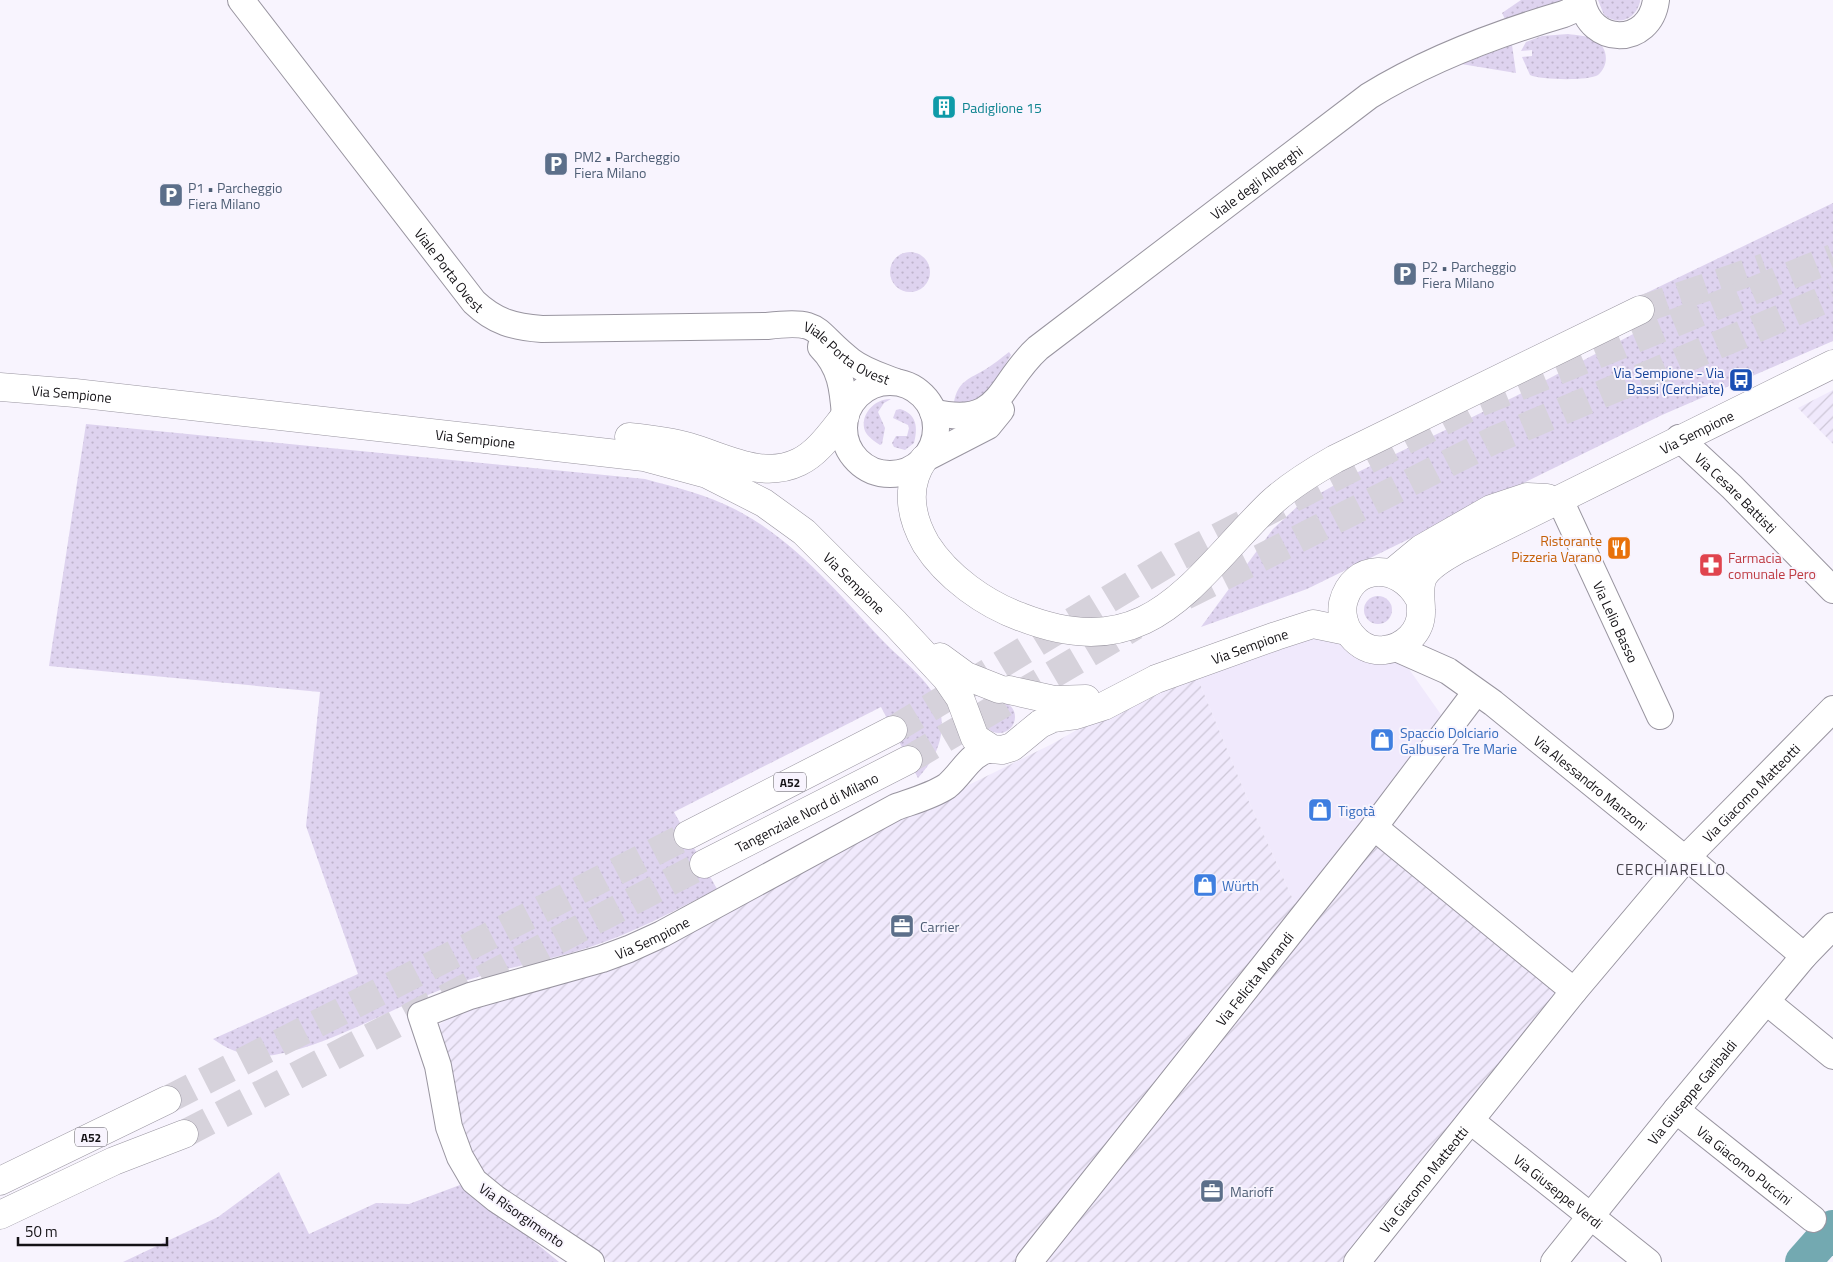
<svg xmlns="http://www.w3.org/2000/svg" width="1833" height="1262" font-family="'Titillium Web',sans-serif">
<defs>
<pattern id="industrial-furrows" width="10" height="10" patternUnits="userSpaceOnUse" patternTransform="scale(1.25)"><rect width="10" height="10" fill="#f0e9fc"/><path d="M-1 1l2-2M0 10L10 0M9 11l2-2" fill="none" stroke="#cdc7d7"/></pattern>
<pattern id="grass-dots" width="8" height="8" patternUnits="userSpaceOnUse" patternTransform="scale(1.25)"><rect width="8" height="8" fill="#ded3ef"/><path d="M2 2h.1M6 6h.1" fill="none" stroke="#beb4cc" stroke-width="1.8" stroke-linecap="round"/></pattern>
</defs>
<rect width="100%" height="100%" fill="#f8f4fe"/>
<path fill="#f0e9fc" d="M1318,631L1404,662L1442,716L1300,915L1245,793L1195,672Z"/>
<g fill="url(#industrial-furrows)">
<path d="M1833,390V444L1798,408Z"/>
<path d="M1195,672L1245,793L1300,915L1308,928L1385,836L1583,993L1366,1262H609L536,1217L483,1178L469,1154L439,1025L471,1001L600,966L1052,744L1145,691Z"/>
</g>
<g fill="url(#grass-dots)">
<path d="M1521,0H1567L1505,19L1502,13Z"/>
<path d="M1598,0H1640V2C1635,20 1619,26 1604,15Z"/>
<path d="M1568,34C1576,35 1587,36 1594,39C1608,46 1610,65 1598,75C1589,81 1540,80 1530,75L1522,57L1532,56V50L1521,51L1526,42L1542,36Z"/>
<path d="M1512,45L1516,73L1461,64Z"/>
<path d="M1833,203V341L1662,415L1307,589L1201,627L1273,529L1299,505L1358,472L1516,396L1652,324L1642,295Z"/>
<circle cx="910" cy="272" r="20"/>
<path d="M1009,352L1011,355L986,396L962,405L954,402C958,381 969,379 986,369C994,364 1001,358 1009,352Z"/>
<path d="M891,399L884,403L878,412L885,428L882,444L880,445C874,441 868,437 865,431C859,414 876,398 891,399Z"/>
<path d="M900,409C917,414 918,428 914,443L905,450L894,447L892,443L896,436H907L909,428L908,425L893,418L896,410Z"/>
<path d="M86,424L645,479C678,488 712,496 742,513C799,544 843,599 887,645C905,663 934,684 940,709C946,737 936,758 918,778L881,707L674,812L717,889C675,910 634,933 590,947C544,962 496,969 451,986C394,1006 332,1045 274,1055C252,1059 231,1052 213,1039L358,974L306,826L320,692L49,666Z"/>
<circle cx="1378" cy="610" r="14"/>
<circle cx="999" cy="717" r="16"/>
<path d="M279,1172L309,1234L376,1203L409,1204L460,1185L482,1204L503,1216L559,1262H123L218,1217Z"/>
</g>
<g fill="none" stroke-linecap="round" stroke-linejoin="round">
<path stroke="#73a9b1" stroke-width="36" d="M1803,1262L1833,1228"/>
<g stroke="#d6d2db" stroke-width="28" stroke-dasharray="28 14" stroke-linecap="butt">
<path d="M1640,310L1765,267"/>
<path d="M1185,596L1494,440L1833,296"/>
<path d="M893,730L1175,559L1479,403L1833,258"/>
<path d="M908,760L1135,626"/>
<path d="M167,1100L688,835"/>
<path d="M184,1134L704,864"/>
</g>
<defs>
<g id="minor">
<path id="s1" d="M241,0L474,302C495,322 514,327 542,329L767,326C824,319 812,331 851,361C864,371 881,376 896,382"/>
<path d="M1582,0C1589,47 1650,47 1656,0"/>
<path d="M821,347C841,367 843,389 845,416"/>
<circle cx="890" cy="428" r="46"/>
<path id="s2" d="M933,412C1002,429 997,385 1038,348L1369,96C1429,59 1496,34 1564,14L1571,11L1580,0"/>
<path id="s3" d="M1679,438L1732,487L1833,590"/>
<path d="M924,459L988,426L1001,410"/>
<path id="s4" d="M1560,500L1660,716"/>
<path id="s5" d="M1396,648L1448,671L1493,703L1685,859"/>
<path d="M1687,857L1804,956"/>
<path id="s6" d="M1574,991L1687,857L1833,709"/>
<path d="M1767,1002L1833,1056"/>
<path id="s7" d="M1676,1110L1813,1219"/>
<path id="s8" d="M1471,1121L1648,1262"/>
<path id="s9" d="M591,1262L496,1199L474,1181L460,1157L449,1127L438,1066L421,1015L470,996L602,959L629,949L662,934L896,807C913,801 932,796 947,786C963,773 970,752 992,749"/>
<path id="s10" d="M1029,1262L1374,827L1476,692"/>
<path id="s11" d="M1357,1262L1574,991L1374,827"/>
<path id="s12" d="M1554,1262L1676,1110L1804,956L1833,926"/>
</g>
<g id="major">
<path id="s13" d="M0,387L75,393L644,457L707,474L764,503L804,532L895,623L947,679L960,698L975,738L992,749L1002,750L1012,747L1040,724L1053,718L1076,715L1104,706L1156,679L1276,636L1313,624L1347,631"/>
<path d="M629,437C649,439 669,441 689,447C724,457 762,480 799,462C818,453 832,432 845,416"/>
<path d="M1392,573L1421,549L1491,509L1527,497L1547,498"/>
<path id="s14" d="M1419,598C1400,563 1353,562 1343,603C1341,614 1344,627 1351,635C1359,645 1371,652 1384,650C1404,648 1422,632 1421,610C1421,599 1418,588 1423,577C1430,564 1447,556 1459,549L1833,364"/>
<path d="M940,657L966,676L999,689"/>
<path d="M1009,690L1054,700L1086,699"/>
</g>
<g id="highway">
<path d="M924,459C905,486 910,516 926,544C947,577 985,604 1021,617C1150,667 1190,582 1270,504C1289,486 1312,472 1335,459L1640,310"/>
<path d="M688,835L893,730"/>
<path id="s15" d="M704,864L908,760"/>
<path d="M0,1181L167,1100"/>
<path d="M0,1215L114,1161L184,1134"/>
</g>
</defs>
<use href="#minor" stroke="#9995a0" stroke-width="28"/>
<use href="#major" stroke="#9995a0" stroke-width="29"/>
<use href="#highway" stroke="#9995a0" stroke-width="29"/>
<use href="#minor" stroke="#fff" stroke-width="26"/>
<use href="#major" stroke="#fff" stroke-width="28"/>
<use href="#highway" stroke="#fff" stroke-width="28"/>
</g>
<defs>
<symbol id="building-square" viewBox="-11 -11 22 22"><rect x="-9" y="-9" width="18" height="18" rx="4" fill="#0f9aa8" stroke="#f8f4fe"/><path d="M-4-6H4V6H1V3H-1V6H-4ZM-2.5-4.3h1.7v1.8h-1.7ZM.8-4.3h1.7v1.8H.8ZM-2.5-1h1.7V.8h-1.7ZM.8-1h1.7V.8H.8Z" fill="#fff"/></symbol>
<symbol id="parking-square" viewBox="-11 -11 22 22"><rect x="-9" y="-9" width="18" height="18" rx="4" fill="#5c6f8a" stroke="#f8f4fe"/><path d="M-3.5-5.5H1a3.5 3.5 0 0 1 0 7H-1V5.5H-3.5ZM-1-3.4V-.6H.8a1.4 1.4 0 0 0 0-2.8Z" fill="#fff"/></symbol>
<symbol id="bus-square" viewBox="-11 -11 22 22"><rect x="-9" y="-9" width="18" height="18" rx="4" fill="#1a4fb4" stroke="#f8f4fe"/><path d="M-5-6H5V4H4V6H2V4H-2V6H-4V4H-5ZM-3.5-4V0h7V-4ZM-3.5 1.2v1.5H-2V1.2ZM2 1.2v1.5H3.5V1.2Z" fill="#fff"/></symbol>
<symbol id="restaurant-square" viewBox="-11 -11 22 22"><rect x="-9" y="-9" width="18" height="18" rx="4" fill="#e8710a" stroke="#f8f4fe"/><path d="M-5-6h1v4h1v-4h1v4h1v-4h1v5L-1.5 .5V6h-2V.5L-5-1ZM5-6V6H3V1.5H1.5Q1.5-4 5-6Z" fill="#fff"/></symbol>
<symbol id="pharmacy-square" viewBox="-11 -11 22 22"><rect x="-9" y="-9" width="18" height="18" rx="4" fill="#e0444e" stroke="#f8f4fe"/><path d="M-2-6h4v4h4v4h-4v4h-4v-4h-4v-4h4Z" fill="#fff"/></symbol>
<symbol id="shop-square" viewBox="-11 -11 22 22"><rect x="-9" y="-9" width="18" height="18" rx="4" fill="#3f7fe0" stroke="#f8f4fe"/><path d="M-5-2.5h2.3a2.7 3.5 0 0 1 5.4 0H5L5.5 6h-11ZM-1.5-2.5h3a1.5 2.3 0 0 0-3 0Z" fill="#fff"/></symbol>
<symbol id="office-square" viewBox="-11 -11 22 22"><rect x="-9" y="-9" width="18" height="18" rx="4" fill="#5c6f8a" stroke="#f8f4fe"/><path d="M-6-3h4V-5.5h4V-3h4V5H-6ZM-1-4.5V-3h2v-1.5ZM-6 0V1H6V0Z" fill="#fff"/></symbol>
</defs>
<g fill-rule="evenodd">
<use href="#building-square" x="930" y="93" width="28" height="28"/>
<use href="#parking-square" x="542" y="150" width="28" height="28"/>
<use href="#parking-square" x="157" y="181" width="28" height="28"/>
<use href="#parking-square" x="1391" y="260" width="28" height="28"/>
<use href="#bus-square" x="1727" y="366" width="28" height="28"/>
<use href="#restaurant-square" x="1605" y="534" width="28" height="28"/>
<use href="#pharmacy-square" x="1697" y="551" width="28" height="28"/>
<use href="#shop-square" x="1368" y="726" width="28" height="28"/>
<use href="#shop-square" x="1306" y="796" width="28" height="28"/>
<use href="#shop-square" x="1191" y="871" width="28" height="28"/>
<use href="#office-square" x="888" y="912" width="28" height="28"/>
<use href="#office-square" x="1198" y="1177" width="28" height="28"/>
</g>
<g text-anchor="middle" dominant-baseline="central" stroke-width="4" stroke-linejoin="round" paint-order="stroke">
<g fill="#f8f4fe" stroke="#58565c" stroke-width="1">
<rect x="774" y="772.5" width="32" height="19" rx="4"/>
<rect x="75" y="1127.5" width="32" height="19" rx="4"/>
</g>
<g font-size="12" font-weight="bold" fill="#141216">
<text x="790" y="782">A52</text>
<text x="91" y="1137">A52</text>
</g>
<g font-size="14" fill="#0d838f" stroke="#f8f4fe" text-anchor="start">
<text x="962" y="107">Padiglione 15</text>
</g>
<g font-size="14" fill="#4e5e75" stroke="#f8f4fe" text-anchor="start">
<text x="574" y="156">PM2 • Parcheggio<tspan x="574" dy="16">Fiera Milano</tspan></text>
<text x="188" y="187">P1 • Parcheggio<tspan x="188" dy="16">Fiera Milano</tspan></text>
<text x="1422" y="266">P2 • Parcheggio<tspan x="1422" dy="16">Fiera Milano</tspan></text>
<text x="920" y="926">Carrier</text>
<text x="1230" y="1191">Marioff</text>
</g>
<g font-size="14" fill="#141216" stroke="#f8f4fe">
<text stroke="none"><textPath href="#s2" startOffset="409">Viale degli Alberghi</textPath></text>
<text stroke="none"><textPath href="#s1" startOffset="341">Viale Porta Ovest</textPath></text>
<text stroke="none"><textPath href="#s1" startOffset="770">Viale Porta Ovest</textPath></text>
<text stroke="none"><textPath href="#s13" startOffset="72">Via Sempione</textPath></text>
<text stroke="none"><textPath href="#s14" startOffset="578">Via Sempione</textPath></text>
<text stroke="none"><textPath href="#s13" startOffset="478">Via Sempione</textPath></text>
<text stroke="none"><textPath href="#s3" startOffset="79">Via Cesare Battisti</textPath></text>
<text stroke="none"><textPath href="#s13" startOffset="898">Via Sempione</textPath></text>
<text stroke="none"><textPath href="#s4" startOffset="134">Via Lelio Basso</textPath></text>
<text stroke="none"><textPath href="#s13" startOffset="1399">Via Sempione</textPath></text>
<text stroke="none"><textPath href="#s5" startOffset="238">Via Alessandro Manzoni</textPath></text>
<text stroke="none"><textPath href="#s6" startOffset="266">Via Giacomo Matteotti</textPath></text>
<text stroke="none"><textPath href="#s15" startOffset="115">Tangenziale Nord di Milano</textPath></text>
<text stroke="none"><textPath href="#s9" startOffset="562">Via Sempione</textPath></text>
<text stroke="none"><textPath href="#s10" startOffset="362">Via Felicita Morandi</textPath></text>
<text stroke="none"><textPath href="#s12" startOffset="219">Via Giuseppe Garibaldi</textPath></text>
<text stroke="none"><textPath href="#s7" startOffset="88">Via Giacomo Puccini</textPath></text>
<text stroke="none"><textPath href="#s11" startOffset="106">Via Giacomo Matteotti</textPath></text>
<text stroke="none"><textPath href="#s8" startOffset="112">Via Giuseppe Verdi</textPath></text>
<text transform="translate(522 1215) rotate(35)">Via Risorgimento</text>
</g>
<g font-size="14" fill="#164399" stroke="#f8f4fe" text-anchor="end">
<text x="1724" y="372">Via Sempione - Via<tspan x="1724" dy="16">Bassi (Cerchiate)</tspan></text>
</g>
<g font-size="14" fill="#c56008" stroke="#f8f4fe" text-anchor="end">
<text x="1602" y="540">Ristorante<tspan x="1602" dy="16">Pizzeria Varano</tspan></text>
</g>
<g font-size="14" fill="#be3a42" stroke="#f8f4fe" text-anchor="start">
<text x="1728" y="557">Farmacia<tspan x="1728" dy="16">comunale Pero</tspan></text>
</g>
<g font-size="14" fill="#366cbe" stroke="#f8f4fe" text-anchor="start">
<text x="1400" y="732">Spaccio Dolciario<tspan x="1400" dy="16">Galbusera Tre Marie</tspan></text>
<text x="1338" y="810">Tigotà</text>
<text x="1222" y="885">Würth</text>
</g>
<g font-size="15" letter-spacing="1" fill="#46434c" stroke="#f8f4fe">
<text x="1671" y="869">CERCHIARELLO</text>
</g>
</g>
<path d="M18 1237v8h149v-8" fill="none" stroke="#141216" stroke-width="2.5"/>
<text x="25" y="1237" font-size="15" fill="#141216" stroke="#f8f4fe" stroke-width="4" paint-order="stroke">50 m</text>
</svg>
